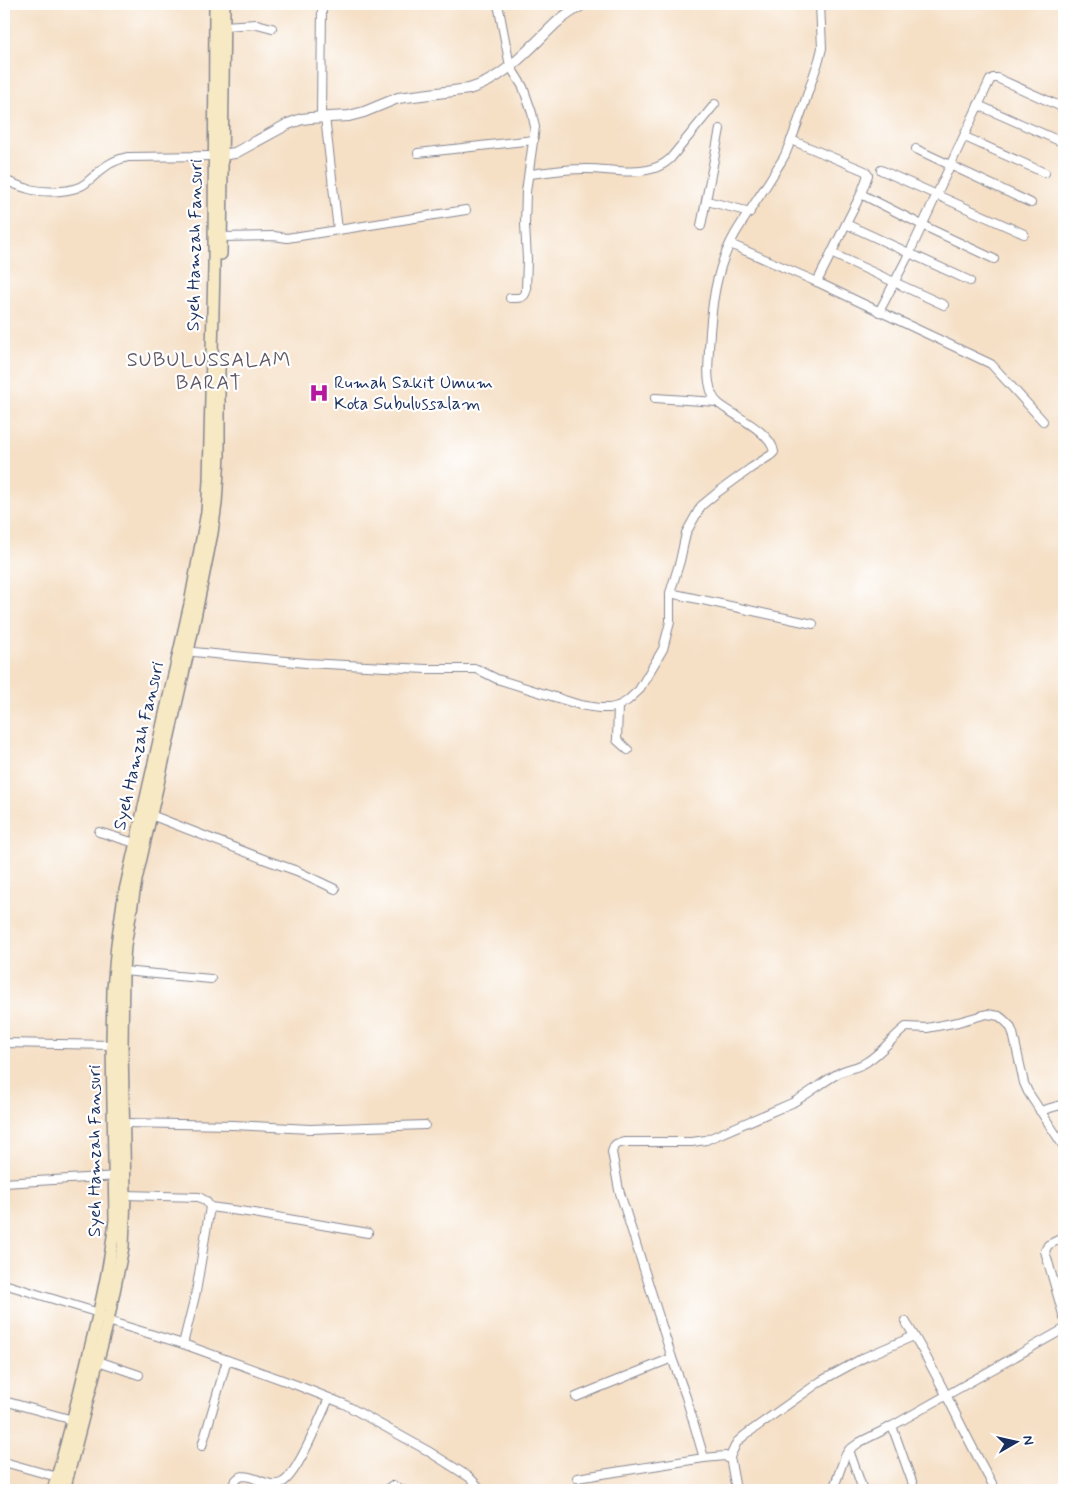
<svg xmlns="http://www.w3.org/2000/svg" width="1068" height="1494" font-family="Mynerve,sans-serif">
<rect width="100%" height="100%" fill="#fff"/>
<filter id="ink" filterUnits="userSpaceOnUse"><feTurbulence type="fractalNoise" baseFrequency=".02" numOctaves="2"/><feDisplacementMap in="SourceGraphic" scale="10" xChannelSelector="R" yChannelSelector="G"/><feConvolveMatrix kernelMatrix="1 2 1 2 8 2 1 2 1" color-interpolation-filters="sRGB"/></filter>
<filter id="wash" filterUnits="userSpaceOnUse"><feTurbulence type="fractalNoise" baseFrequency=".0096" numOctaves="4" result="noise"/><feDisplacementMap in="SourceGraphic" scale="20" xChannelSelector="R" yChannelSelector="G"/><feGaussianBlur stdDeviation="1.12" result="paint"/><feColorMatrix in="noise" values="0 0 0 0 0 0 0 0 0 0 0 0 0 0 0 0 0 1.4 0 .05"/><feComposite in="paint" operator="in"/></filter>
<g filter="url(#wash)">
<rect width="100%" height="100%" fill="#f5dfc5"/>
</g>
<g filter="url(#ink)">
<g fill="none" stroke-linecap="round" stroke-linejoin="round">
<defs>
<g id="minor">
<path d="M498,4L510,66L523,87L532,113L535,127L526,192L525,225L527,259L526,291C525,299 517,298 510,298"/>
<path d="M223,26L257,24L272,28"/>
<path d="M978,105L1064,143"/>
<path d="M321,117L322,4"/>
<path d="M325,117L338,230"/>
<path d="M965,137L1045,173"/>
<path d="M791,140L865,171L868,175L861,194L817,282"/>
<path d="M916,149L1031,203"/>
<path d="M418,153L534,140"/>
<path d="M881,170L1024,234"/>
<path d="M529,174C547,172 565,169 584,169C611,168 647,180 670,159L715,104"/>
<path d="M4,180C12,183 21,187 29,189C44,193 74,193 86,183C102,170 106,162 128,157L213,156"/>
<path d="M861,194L922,225L994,259"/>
<path d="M707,201L750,212"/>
<path d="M846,224L970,281"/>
<path d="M701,226L720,129"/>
<path d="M221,237L274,236L287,238L466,210"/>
<path d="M730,244L817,282L991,364L1043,421"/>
<path d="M831,253L944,305"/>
<path d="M879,312L909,254L990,80L993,78H997L1064,108"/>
<path d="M655,398L717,402"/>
<path d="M670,593L813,624"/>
<path d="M184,651L306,663L426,669H477L497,679L580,705L599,708H610L618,706L627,701L639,690L663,649L670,622V593L680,561L686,533L701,506L718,492L751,468L771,455L774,452C771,431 732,415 718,403C713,399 710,388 709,382C707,371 709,359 709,348C711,309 715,269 735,234C748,212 763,192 776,170C780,163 785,157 787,150C800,121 808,90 819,60L822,48L820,4"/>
<path d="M618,706L617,740L628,750"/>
<path d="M151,815L266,860L297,871L335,889"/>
<path d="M99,832L135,843"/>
<path d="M123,971L211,979"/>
<path d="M4,1043L112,1045"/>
<path d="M1040,1111L1064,1104"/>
<path d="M124,1123L233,1125L310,1129L425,1125"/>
<path d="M4,1183L118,1176"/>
<path d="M125,1195L199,1197L206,1201L210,1207L196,1292L183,1344"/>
<path d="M210,1207L254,1213L368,1233"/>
<path d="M1064,1237L1048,1245L1045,1251L1064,1318"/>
<path d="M4,1284L99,1313L108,1321L183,1344L299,1386L344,1404L428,1451L469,1477L478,1486L479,1490"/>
<path d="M905,1321C940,1375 963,1435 996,1490"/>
<path d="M98,1361L139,1375"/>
<path d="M576,1397L672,1358"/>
<path d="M4,1401L73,1420"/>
<path d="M892,1426L915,1490"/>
<path d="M202,1446L227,1360"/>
<path d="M849,1450L863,1490"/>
<path d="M704,1458L686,1397L672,1358L619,1190L612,1152L614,1146L616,1144L625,1142H692L706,1140L792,1103C809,1094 822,1082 839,1073C848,1068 859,1068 868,1061C882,1052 892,1038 906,1027L927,1028L958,1022L987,1014L999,1016L1004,1020L1010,1026L1013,1033L1024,1083L1028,1092L1064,1147"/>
<path d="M729,1459L737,1442L745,1435L821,1381L865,1357L914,1336"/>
<path d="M4,1462L57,1477"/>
<path d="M577,1478L704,1458L725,1456L730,1459L731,1462L736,1490"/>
<path d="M231,1490C241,1458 264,1493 283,1482C298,1473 321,1416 329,1398"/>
<path d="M387,1490L391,1486H394L403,1490"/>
<path d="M833,1490L845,1456L849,1450L860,1442L892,1426L1064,1329"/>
</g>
<path id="tertiary" d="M214,156L235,153L288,124L302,119L310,118L349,116L364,112L398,98L469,89C504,79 529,49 555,24C563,16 574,10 583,4"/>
<g id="secondary">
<path d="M221,254L224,4"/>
<path d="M53,1490C66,1449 76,1407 86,1365C98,1317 110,1269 115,1220L112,1045L113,989L117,944L124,895L190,604L207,512L209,481L214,268L215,4"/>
<path d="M64,1490L108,1321L123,1247L125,1195L122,1047L123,971L125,946L136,880L188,652L212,533L216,503L219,455V360"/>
</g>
</defs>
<use href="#minor" stroke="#888792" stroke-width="10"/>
<use href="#tertiary" stroke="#888792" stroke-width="12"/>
<use href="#secondary" stroke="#888792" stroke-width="14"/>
<use href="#minor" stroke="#fff" stroke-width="8"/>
<use href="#tertiary" stroke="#fff" stroke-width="10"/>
<use href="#secondary" stroke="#f6e9c3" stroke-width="11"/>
</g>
</g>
<defs>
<symbol id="hospital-bare" viewBox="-9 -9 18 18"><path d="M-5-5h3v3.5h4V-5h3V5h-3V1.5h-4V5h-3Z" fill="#b5179e" stroke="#fff" stroke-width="2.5" paint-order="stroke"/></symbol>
</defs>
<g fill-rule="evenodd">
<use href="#hospital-bare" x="305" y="379" width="28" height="28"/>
</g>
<g text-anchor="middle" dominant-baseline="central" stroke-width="4.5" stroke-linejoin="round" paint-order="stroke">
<g font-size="18" fill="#1b2f5e" stroke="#fff">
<text transform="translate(195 245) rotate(-89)">Syeh Hamzah Fansuri</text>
<text transform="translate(139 746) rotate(-77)">Syeh Hamzah Fansuri</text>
<text transform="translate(95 1151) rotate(-90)">Syeh Hamzah Fansuri</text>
</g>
<g font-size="18" fill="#1b2f5e" stroke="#fff" text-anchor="start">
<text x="334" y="383">Rumah Sakit Umum<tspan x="334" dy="21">Kota Subulussalam</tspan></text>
</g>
<g font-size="20" letter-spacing="1" fill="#635a65" stroke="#fff">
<text x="209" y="360">SUBULUSSALAM<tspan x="209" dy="23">BARAT</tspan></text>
</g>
</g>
<rect width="1068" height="1494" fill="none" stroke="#fff" stroke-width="20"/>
<g transform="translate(1016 1442) rotate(81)" stroke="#ffffff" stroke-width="4" paint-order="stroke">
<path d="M0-4L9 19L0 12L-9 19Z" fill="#1b2f5e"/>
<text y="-8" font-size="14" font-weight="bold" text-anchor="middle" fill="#1b2f5e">N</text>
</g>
</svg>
